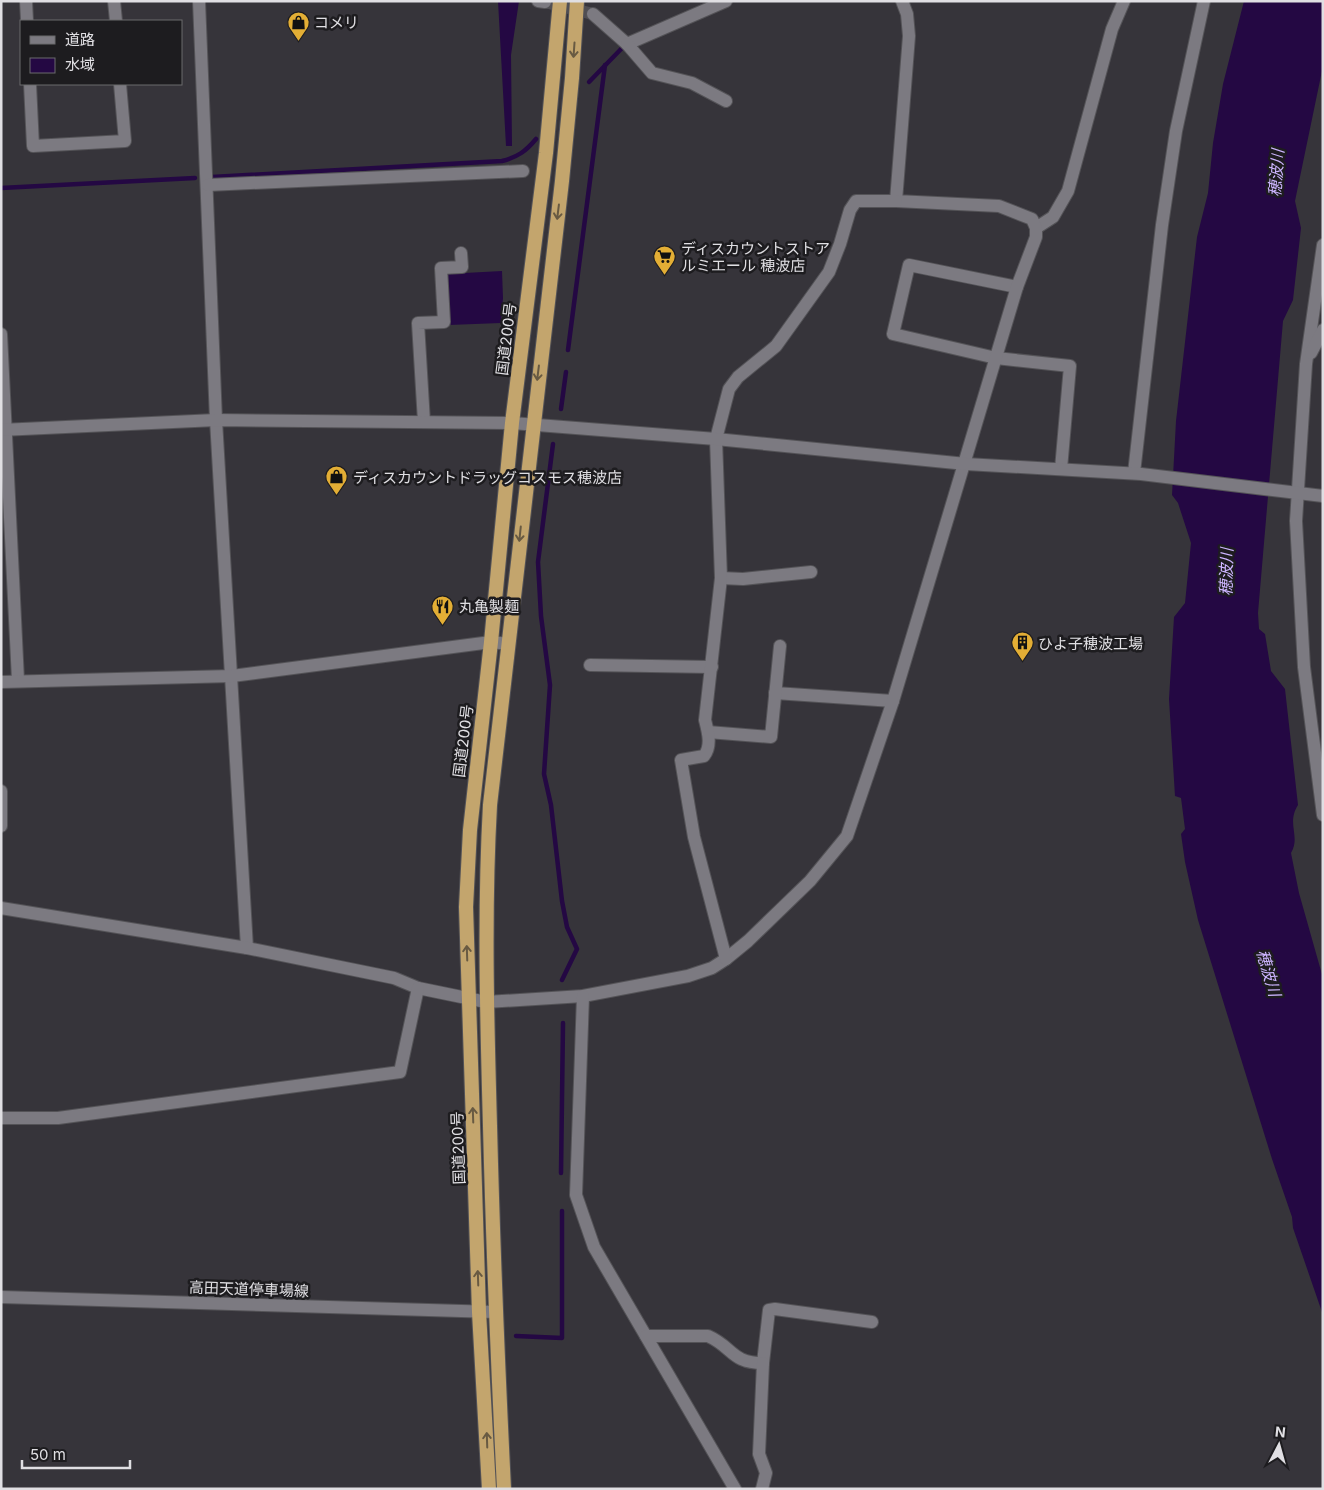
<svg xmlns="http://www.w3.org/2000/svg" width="1324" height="1490" font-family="Inter,'Noto Sans JP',sans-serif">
<rect width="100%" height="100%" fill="#36343a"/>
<g fill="#240843">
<path d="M498,1H519L511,55L512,146H506Z"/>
<path d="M1244,1H1323V66L1295,201L1301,228L1293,300L1283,321L1258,613L1259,629L1265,634L1271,671L1285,689L1298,805C1286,824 1301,836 1291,853L1299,893L1323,978V1315L1293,1228L1292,1217L1272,1159L1198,920L1185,862L1181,834L1185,829L1181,798L1175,796L1169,699L1174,617L1185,603L1191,543L1178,503L1172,495L1176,421L1197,237L1208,193L1213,143L1223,84Z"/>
<path d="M502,271L503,298L501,323L449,325L446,274Z"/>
</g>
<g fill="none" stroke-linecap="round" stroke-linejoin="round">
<g stroke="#240843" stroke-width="4.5">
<path d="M589,82L623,47"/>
<path d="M212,177L502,161C518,157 526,151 536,139"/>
<path d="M1,188L195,178"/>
<path d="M568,350L605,65"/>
<path d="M561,409L566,372"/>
<path d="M553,444L538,562L541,616L550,685L544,774L551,805L562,901L567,927L577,949L562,980"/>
<path d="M561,1173L563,1023"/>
<path d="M516,1336L562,1338V1211"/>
</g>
<path stroke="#504e53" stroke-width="12" stroke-dasharray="12 6" stroke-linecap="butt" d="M545,2L593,14"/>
<defs>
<g id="minor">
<path d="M26,1L27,21"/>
<path d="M114,1L116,21"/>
<path d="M199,1L216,420L247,948"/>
<path d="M538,1L545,2"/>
<path d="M593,14L627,44L726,1"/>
<path d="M627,44L652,73L692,83L726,101"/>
<path d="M30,84L33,146L125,141L120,84"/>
<path d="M208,185L523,171"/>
<path d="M1036,228L1053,217L1068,191L1112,29L1124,1"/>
<path d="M1323,245L1306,364L1296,521L1304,667L1323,815"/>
<path d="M1017,287L909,265L893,334L996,358L1070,366L1061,469"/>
<path d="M1,334L18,680"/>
<path d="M1311,353L1323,330"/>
<path d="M424,422L418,323L444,322L441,268L462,267L461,253"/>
<path d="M1134,473L1162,225L1176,131L1204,1"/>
<path d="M721,578L743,579L811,572"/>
<path d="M590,665L712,667"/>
<path d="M1,682L232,676L491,642L509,644"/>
<path d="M775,693L893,701"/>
<path d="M708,732L771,737L780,646"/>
<path d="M1,791V826"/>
<path d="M1,908L247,948L394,978L418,988L486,1002L583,996L688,976L712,968L726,959L748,941L810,881L847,836L893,701L1017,287L1036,237V228L1032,219L999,206L896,201L909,36L907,14L902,1"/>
<path d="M726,959L694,837L681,760L704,756C712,746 708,732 705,720L721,578L716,439L729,389L738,377L776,346L829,272L840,244L850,210L856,201H896"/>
<path d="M583,996L576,1195L594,1247L735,1489"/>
<path d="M1,1118H58L400,1072L418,988"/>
<path d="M646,1336H708C733,1347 731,1363 763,1363L769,1310L775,1309L872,1322"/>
<path d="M762,1489L766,1473L759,1454L763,1363"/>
</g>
<path id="tertiary" d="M1,430L216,420L512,423L716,439L966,464L1141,474L1323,496"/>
<path id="secondary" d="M1,1297L495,1312"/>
<g id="trunk">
<path d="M489,1489L479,1312L466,907L470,830L491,642L512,423L546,153L560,1"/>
<path d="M504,1489C498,1368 493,1247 490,1126C487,1019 484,912 490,805L562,181L572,78L577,1"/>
</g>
</defs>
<use href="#minor" stroke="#545357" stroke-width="14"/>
<use href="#tertiary" stroke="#545357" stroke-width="14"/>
<use href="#secondary" stroke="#545357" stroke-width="14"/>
<use href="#trunk" stroke="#545357" stroke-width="16"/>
<use href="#minor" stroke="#7c7a81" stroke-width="12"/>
<use href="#tertiary" stroke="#7c7a81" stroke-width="12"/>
<use href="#secondary" stroke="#7c7a81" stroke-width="12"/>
<use href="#trunk" stroke="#c3a56d" stroke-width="14"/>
</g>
<defs><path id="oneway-shaft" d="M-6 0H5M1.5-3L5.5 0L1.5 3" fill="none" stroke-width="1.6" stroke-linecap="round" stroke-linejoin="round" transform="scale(1.25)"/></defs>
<g stroke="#685a42">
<use href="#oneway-shaft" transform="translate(574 50) rotate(94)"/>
<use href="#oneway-shaft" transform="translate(558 212) rotate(97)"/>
<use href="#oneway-shaft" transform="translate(538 373) rotate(97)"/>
<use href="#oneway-shaft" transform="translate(520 534) rotate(96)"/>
<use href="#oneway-shaft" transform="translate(467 953) rotate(-92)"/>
<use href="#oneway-shaft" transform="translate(473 1115) rotate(-92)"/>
<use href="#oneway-shaft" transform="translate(478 1278) rotate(-92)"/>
<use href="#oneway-shaft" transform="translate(487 1440) rotate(-92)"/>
</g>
<defs>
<symbol id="shop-pin" viewBox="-11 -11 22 30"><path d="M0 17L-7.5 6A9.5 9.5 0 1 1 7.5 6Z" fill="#e3ae35" stroke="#1d1c1f"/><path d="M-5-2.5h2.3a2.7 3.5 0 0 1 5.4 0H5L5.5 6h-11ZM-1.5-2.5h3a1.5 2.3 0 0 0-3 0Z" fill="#111"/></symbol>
<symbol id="supermarket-pin" viewBox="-11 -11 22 30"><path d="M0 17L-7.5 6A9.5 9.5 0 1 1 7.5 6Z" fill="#e3ae35" stroke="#1d1c1f"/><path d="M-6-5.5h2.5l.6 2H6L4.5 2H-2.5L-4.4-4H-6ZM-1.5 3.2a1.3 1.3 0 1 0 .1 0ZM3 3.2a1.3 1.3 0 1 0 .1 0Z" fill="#111"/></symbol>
<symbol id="restaurant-pin" viewBox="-11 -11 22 30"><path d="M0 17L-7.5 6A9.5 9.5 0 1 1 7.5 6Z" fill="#e3ae35" stroke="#1d1c1f"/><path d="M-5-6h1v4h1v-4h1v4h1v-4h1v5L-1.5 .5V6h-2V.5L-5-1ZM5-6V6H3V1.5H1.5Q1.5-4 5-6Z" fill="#111"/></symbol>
<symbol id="building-pin" viewBox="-11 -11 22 30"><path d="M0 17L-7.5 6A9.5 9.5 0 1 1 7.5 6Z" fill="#e3ae35" stroke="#1d1c1f"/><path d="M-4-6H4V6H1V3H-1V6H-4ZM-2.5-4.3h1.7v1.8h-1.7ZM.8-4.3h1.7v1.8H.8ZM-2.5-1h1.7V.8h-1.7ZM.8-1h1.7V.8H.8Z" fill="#111"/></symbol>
</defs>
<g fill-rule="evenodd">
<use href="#shop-pin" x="286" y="10" width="25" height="34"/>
<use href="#supermarket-pin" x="652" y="244" width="25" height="34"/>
<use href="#shop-pin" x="324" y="464" width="25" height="34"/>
<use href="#restaurant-pin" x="430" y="594" width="25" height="34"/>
<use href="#building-pin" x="1010" y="630" width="25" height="34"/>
</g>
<g text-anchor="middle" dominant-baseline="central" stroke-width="5" stroke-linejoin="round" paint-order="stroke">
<g font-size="15" fill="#e0dfe3" stroke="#1d1c1f" text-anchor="start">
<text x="314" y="22">コメリ</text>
<text x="681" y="248">ディスカウントストア<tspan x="681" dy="17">ルミエール 穂波店</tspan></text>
<text x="353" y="477">ディスカウントドラッグコスモス穂波店</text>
<text x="459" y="606">丸亀製麺</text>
<text x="1038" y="643">ひよ子穂波工場</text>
</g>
<g font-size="15" fill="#e0dfe3" stroke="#1d1c1f">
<text transform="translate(506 339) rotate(-83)">国道200号</text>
<text transform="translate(463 741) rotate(-83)">国道200号</text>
<text transform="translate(458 1148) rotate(-92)">国道200号</text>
<text transform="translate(249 1289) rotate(2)">高田天道停車場線</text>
</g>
<g font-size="16" font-style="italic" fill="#cdb5ff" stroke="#1d1c1f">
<text transform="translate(1276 173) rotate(-86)">穂波川</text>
<text transform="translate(1226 572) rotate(-89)">穂波川</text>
<text transform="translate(1269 973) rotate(74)">穂波川</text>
</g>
</g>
<rect width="1324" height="1490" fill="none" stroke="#e0dfe3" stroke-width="5"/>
<rect x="20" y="20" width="162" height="65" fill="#1d1c1f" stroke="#6b6a6d"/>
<rect x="30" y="36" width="25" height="8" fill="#7c7a81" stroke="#6b6a6d"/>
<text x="65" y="45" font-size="15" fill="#e0dfe3">道路</text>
<rect x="30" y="58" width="25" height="15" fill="#240843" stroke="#6b6a6d"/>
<text x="65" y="70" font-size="15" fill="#e0dfe3">水域</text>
<g transform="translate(1279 1445) rotate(6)" stroke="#1d1c1f" stroke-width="4" paint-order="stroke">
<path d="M0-4L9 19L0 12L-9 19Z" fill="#e0dfe3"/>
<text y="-8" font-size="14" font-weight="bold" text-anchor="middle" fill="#e0dfe3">N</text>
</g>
<path d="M22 1460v8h108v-8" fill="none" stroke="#e0dfe3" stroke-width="2.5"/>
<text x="30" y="1460" font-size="15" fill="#e0dfe3" stroke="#1d1c1f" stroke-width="4" paint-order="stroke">50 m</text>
</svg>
